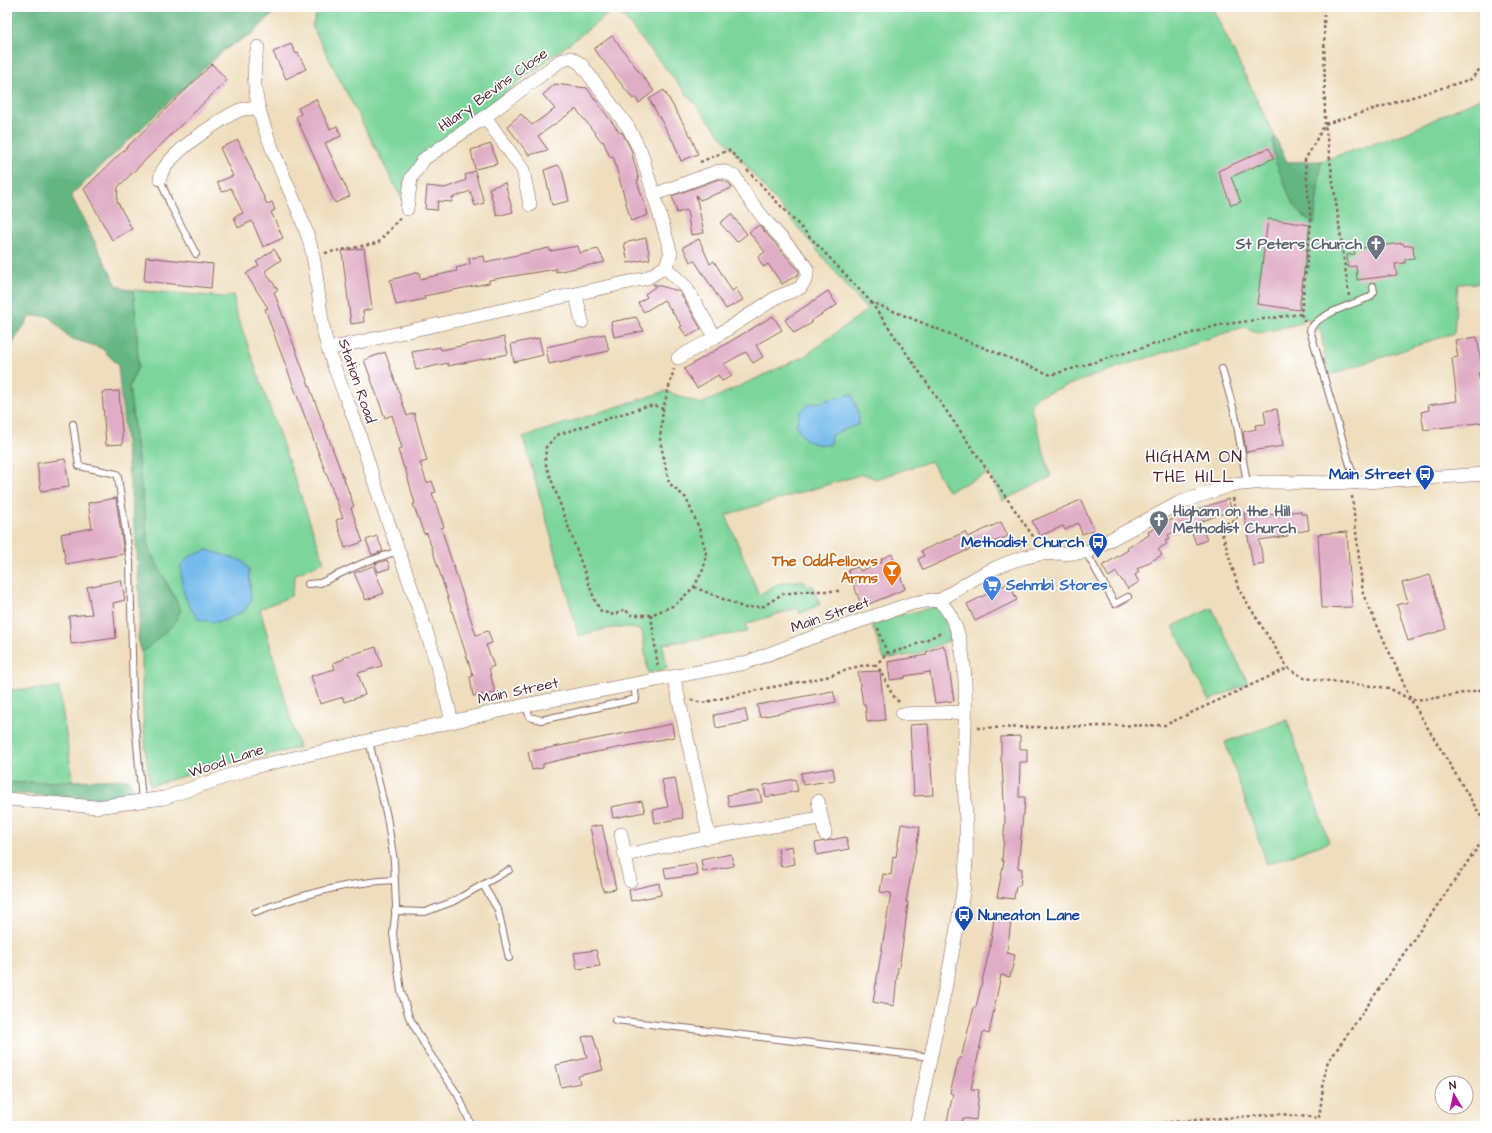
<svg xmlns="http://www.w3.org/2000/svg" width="1492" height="1133" font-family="'Architects Daughter',sans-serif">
<rect width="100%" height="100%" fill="#fff"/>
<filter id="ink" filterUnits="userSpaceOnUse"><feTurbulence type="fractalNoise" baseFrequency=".025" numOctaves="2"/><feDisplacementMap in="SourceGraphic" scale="8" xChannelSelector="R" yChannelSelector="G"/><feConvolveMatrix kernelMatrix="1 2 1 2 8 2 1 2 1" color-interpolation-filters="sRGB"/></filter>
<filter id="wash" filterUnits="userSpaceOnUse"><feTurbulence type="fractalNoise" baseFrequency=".012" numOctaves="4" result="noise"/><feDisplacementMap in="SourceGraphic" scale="16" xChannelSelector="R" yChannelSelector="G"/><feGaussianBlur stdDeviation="0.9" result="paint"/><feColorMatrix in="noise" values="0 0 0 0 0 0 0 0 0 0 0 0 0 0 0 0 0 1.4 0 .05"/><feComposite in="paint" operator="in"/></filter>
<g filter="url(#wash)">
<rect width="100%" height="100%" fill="#efdebd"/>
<g fill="#7bd59b" stroke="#627a63" fill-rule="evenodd">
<path d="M319,7H1212L1275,137L1273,141L1291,200L1314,224L1321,161L1406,133L1482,97L1485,93V246L1481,282H1485V356L1482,327L1480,283L1458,284L1454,333L1327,376L1321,332L1305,317L1301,323L1259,333L1244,327L1119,367L1038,396L1030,405L1051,477L1002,501L989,473L948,491L931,461L876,479L863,474L726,515L759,595L777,584L802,580L808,587L812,585L820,604L800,614L797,608L746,624L747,632L663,644L667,669L648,673L642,631C621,623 599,630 579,636L523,437L666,391L701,404L805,356L867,310L728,144L616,8L423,155L404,181L407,209L312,26Z"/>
<path d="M133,290L224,297L234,295L235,309L324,562L296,574L291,596L260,609L299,748L221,765L150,786C143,741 142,698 142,653L181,610L149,549L129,386L138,367L137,328ZM207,550L249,570L250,585Z"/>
<path d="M935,607L940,611L952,639L917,654L884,659L872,625L900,615Z"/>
<path d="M1212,608L1248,683L1209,701L1173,626Z"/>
<path d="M59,688L73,781L7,783V690Z"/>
<path d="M1287,720L1329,842L1267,864L1225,742Z"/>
</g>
<g fill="#64b683" stroke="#576a57">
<path d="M7,7H280L253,33L224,50L71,195L116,284L124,289L133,290L137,328L138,367L129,386L149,549L181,610L174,624L142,653L138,639L140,613L137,553L118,365L101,348L70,338L48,316H30L9,349L7,347Z"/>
<path d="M1275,137L1287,162L1321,161L1314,224L1302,215L1291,200L1274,158L1273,141Z"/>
<path d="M129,779L134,789C123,798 113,799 100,800L7,793V783Z"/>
</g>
<g fill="#75bbec" stroke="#606d8c">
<path d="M852,394L858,412L859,424L831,435L830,445C811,445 804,442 796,425L800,412L807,405Z"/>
<path d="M207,550L243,561L249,570L251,601L244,611L223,621L213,622L198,619C184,599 181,590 181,565L190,556Z"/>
</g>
<g id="blocks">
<g fill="#e0adc6">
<path d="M612,36L654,91L639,103L635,97L633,99L594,49Z"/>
<path d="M291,44L296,54L298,53L306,69L286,79L273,52Z"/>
<path d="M212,64L227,80L118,187L117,201L132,229L112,240L84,189Z"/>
<path d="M555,84L587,88L620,133L622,132L631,150L639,180L637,181L648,215L631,221L613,156L610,157L603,141L602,142L576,109L538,136L548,150L529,155L507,126L521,114L532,125L555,109L543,95Z"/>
<path d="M664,90L691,137L698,154L681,161L674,143L649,99Z"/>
<path d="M316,99L330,129L337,126L341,136L325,143L350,196L335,203L296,117L301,114L298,108Z"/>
<path d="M238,140L267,204L272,202L275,210L271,212L283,238L263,247L252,221L238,228L234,217L243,213L231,188L222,192L217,182L233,176L220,148Z"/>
<path d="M491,144L497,164L475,169L471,150Z"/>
<path d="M1269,148L1274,158L1231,177L1241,202L1231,205L1218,171Z"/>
<path d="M558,165L562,170L569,201L552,205L544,170Z"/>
<path d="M475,171L484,203L475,206L470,191L452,198V202L438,201L437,210L425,209L427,186L445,188L466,180L465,175Z"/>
<path d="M719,179L729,183L732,188L700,200L696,195L704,233L691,235L687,210L677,213L672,196Z"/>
<path d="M505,183L513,212L497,216L489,188Z"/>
<path d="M731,214L747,234L737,242L720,223Z"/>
<path d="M1268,219L1310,225L1299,310L1257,304Z"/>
<path d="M759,225L799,271V274L782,284L768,264L763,267L758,257L765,252L749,232Z"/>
<path d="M646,238L650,259L628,263L624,243Z"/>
<path d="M699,239L710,264L714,261L732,291L736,288L743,300L726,309L694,260L690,262L683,247Z"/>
<path d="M1403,243L1404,246L1413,245L1414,258L1405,259V263L1395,264L1397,275L1357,280L1356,266L1348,267L1347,255L1355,254L1354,249Z"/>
<path d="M578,246L580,253L598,249L605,262L556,272V269L489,280V283L424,296L425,299L396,305L390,280L419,272L420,279L457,271L456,268L470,264L469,258L484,256L485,262L549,248L550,251Z"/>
<path d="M364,248L372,309L363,311L364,322L351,324L342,251Z"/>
<path d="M274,249L281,260L265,271L278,290L274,292L354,506L351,508L363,542L345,548L336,520L343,518L278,345L265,309L268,308L246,274L259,265L256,262Z"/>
<path d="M146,257L213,264L211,288L144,281Z"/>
<path d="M653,284L679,291L701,329L687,337L680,327L682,326L664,300L644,312L638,303L647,297L645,294L655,287Z"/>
<path d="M828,291L837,305L811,321L812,323L794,333L785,320Z"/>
<path d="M773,316L782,330L756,345L763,357L753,363L746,352L724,364L732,376L722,381L718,375L697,388L684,369Z"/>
<path d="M636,317L644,331L614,337L611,322Z"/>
<path d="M605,334L609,351L549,364L546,347Z"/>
<path d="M504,337L508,354L448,366V363L416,370L412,352L440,347L441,350Z"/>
<path d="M1477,337L1483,372L1478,373L1482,396H1485V422L1424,430L1421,412L1429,410L1428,405L1457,401L1452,358L1458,357L1455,340Z"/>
<path d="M539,338L543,355L514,362L511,344Z"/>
<path d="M385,352L407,416L414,413L427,461L420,463L427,483L432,481L436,492L432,493L444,527L441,528L476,635L488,631L492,643L486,645L494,666L489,668L495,693L473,696L470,677L473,676L427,533L424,534L413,504H415L405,468H404L398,450L402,448L392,415L385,418L364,360Z"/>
<path d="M119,391L123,444L106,445L102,392Z"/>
<path d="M1277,409L1283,446L1246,452L1243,432L1256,429L1255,425L1266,424L1264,411Z"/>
<path d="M65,459L69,487L41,491L37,463Z"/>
<path d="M116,498L124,554L66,564L61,534L92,528L88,503Z"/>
<path d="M1228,499L1232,510L1200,522L1207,540L1196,544L1189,524L1168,535L1170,539L1165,541L1167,544L1158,549L1162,555L1137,569L1139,572L1135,575L1139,582L1128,589L1116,572L1109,577L1102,566L1128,550L1127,548L1149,535L1148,532L1181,515Z"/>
<path d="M1081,500L1094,530L1082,534L1078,523L1065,530L1063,526L1040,536L1032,521Z"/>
<path d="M1257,511L1258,516L1301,511V514H1307L1309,530L1288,533V536L1259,540L1264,564L1253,566L1244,513Z"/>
<path d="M1001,522L1008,536L985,546L984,543L923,570L918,559L924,556L921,551L965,532L968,537Z"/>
<path d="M1347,532L1352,607L1322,608L1318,534Z"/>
<path d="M377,536L383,551L372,555L366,540Z"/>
<path d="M892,554L905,589L862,607L848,570L858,567L860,571L882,562L881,559Z"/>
<path d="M387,560L390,568L378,572L375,564Z"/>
<path d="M373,566L384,593L366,600L354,573Z"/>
<path d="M1430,575L1446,629L1408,641L1397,605L1408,602L1402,583Z"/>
<path d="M121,580L125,600L113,603L116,638L71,644L69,616L92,614L87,587Z"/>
<path d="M1009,583L1017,600L975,621L967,604Z"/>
<path d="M943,645L947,654L954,701L935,703L930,672L905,676V678L890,680L888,662L927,655L926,652Z"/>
<path d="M376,647L382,666L358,673L365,695L344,702L343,697L320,704L311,676L335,669L333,663L344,659V657Z"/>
<path d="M880,671L885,720L867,722L865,704H863L858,672Z"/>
<path d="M833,691L836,702L760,717L757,705Z"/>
<path d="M745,709L748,722L716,728L714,715Z"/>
<path d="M672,724L674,737L581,755L543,764V768L532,770L528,752Z"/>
<path d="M928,724L933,795L914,796L910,725Z"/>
<path d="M1020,736V749H1027V762H1020L1019,797H1025L1024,815H1023L1018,868L1022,869L1020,886H1016L1014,899L997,897L1004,861H1002L1005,821L1002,762H1001V737Z"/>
<path d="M833,768L835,780L803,785L801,773Z"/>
<path d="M675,778L683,818L655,823L653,810L668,807L662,780Z"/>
<path d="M795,779L798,791L766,797L764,785Z"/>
<path d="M759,790L762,802L729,807L727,795Z"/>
<path d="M642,801L645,812L613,818L611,807Z"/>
<path d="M901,824L920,827L906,902H908L905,928L899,968L898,967L894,1006L873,1002L891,893L880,892L883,874L891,875L893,856L896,857Z"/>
<path d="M602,825L616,889L603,891L590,827Z"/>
<path d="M846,837L849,849L817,855L815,843Z"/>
<path d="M792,846L795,864L781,867L778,849Z"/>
<path d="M731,854L734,866L703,872L701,860Z"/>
<path d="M695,863L698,875L666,879L664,868Z"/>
<path d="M659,883L661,895L631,901L629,890Z"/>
<path d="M994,918L1011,921L1007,953L1015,955L1010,977L1001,975L989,1034L983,1032L971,1089L979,1090L976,1120L963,1118L961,1126H946L953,1094L950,1093L959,1058H961L974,1007H976L990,948Z"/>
<path d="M596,950L600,966L577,969L574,953Z"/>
<path d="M593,1035L603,1070L578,1076L580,1083L561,1087L556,1065L587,1058L582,1037Z"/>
</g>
</g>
</g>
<g filter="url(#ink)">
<use href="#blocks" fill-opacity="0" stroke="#84625e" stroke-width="1"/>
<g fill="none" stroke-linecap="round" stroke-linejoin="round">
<defs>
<g id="lane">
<path d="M160,179L170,204L196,254"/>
<path d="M1222,369L1235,414L1247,483"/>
<path d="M73,424L79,466L117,474L118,477L130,562L133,698L142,801"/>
<path d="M1355,482L1310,330C1317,314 1354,304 1370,297L1374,292L1373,286"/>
<path d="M1086,552L1115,604L1128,597"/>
<path d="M308,584L320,583L363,563L398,551"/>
<path d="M525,705L530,717L541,720L636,699L634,685"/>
<path d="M369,741L387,817L394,861L396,907L393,934L401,991L409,1017L428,1051L458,1095L470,1122"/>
<path d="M483,885L498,910L509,958"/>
<path d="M395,911L425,912L452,902L509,870"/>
<path d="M255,912C300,895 346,882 395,880"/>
<path d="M615,1020L931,1057"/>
</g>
<g id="street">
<path d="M258,47C240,106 292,183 309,240C320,275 317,313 328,348C335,372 345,395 354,418C365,450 374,484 386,516C410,584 436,652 452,722"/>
<path d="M485,117L523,170L530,205"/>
<path d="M160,179C161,158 221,118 240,110C246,108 253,108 258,108"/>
<path d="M653,195L718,171L726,172L735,177L748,198L766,221L801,260L807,269V277L800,288L777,297L715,337L678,358"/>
<path d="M665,267L686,287L715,337"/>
<path d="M576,295L582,322"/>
<path d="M328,349L647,278L665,267L671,253L641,152L628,127L581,64L571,58L560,61L485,117L424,159L411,178L407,209"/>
<path d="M674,678L709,837"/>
<path d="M902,714L965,712"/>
<path d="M7,799L96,807L164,798L254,767L525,705L745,663L813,637L913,603L932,600L939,601C968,582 1000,561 1035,555C1053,551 1071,556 1089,551L1179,503L1231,485L1266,482L1350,483L1485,474"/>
<path d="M818,801L825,834"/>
<path d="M621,834L630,881"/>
<path d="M626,855L709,837L820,818"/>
<path d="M916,1126C927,1076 937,1025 948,975C955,937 964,899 966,861C968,826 963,790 964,755C965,713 973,631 939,601"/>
</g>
</defs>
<use href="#lane" stroke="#84625e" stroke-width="8"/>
<use href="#street" stroke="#84625e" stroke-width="14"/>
<g stroke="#84625e" stroke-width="2.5" stroke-dasharray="3 3" stroke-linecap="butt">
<path d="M700,162L729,150L744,166"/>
<path d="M747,170L871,302L1051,375L1219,325L1301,314"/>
<path d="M325,253L378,243L400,218"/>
<path d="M1349,296L1325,124L1471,79L1485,63"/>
<path d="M871,302L1037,542"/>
<path d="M1305,322L1301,314L1311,223L1305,160L1325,124L1324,7"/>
<path d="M663,409L656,406H647L557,435L546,447L545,462L595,601L601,611L614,615L625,609L630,615H651L675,605L694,587L704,568L706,552L699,528L686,498L669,483L660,440L663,409L674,369"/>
<path d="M1352,496L1363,594L1411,700L1485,823"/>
<path d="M1233,498L1237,519L1220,526L1239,590L1288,668L1304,678L1389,688L1411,700L1436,698L1485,689"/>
<path d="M694,587L745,608L764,606L782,594L807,591H839"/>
<path d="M651,615L658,668"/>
<path d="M878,628L887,653"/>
<path d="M691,700L702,703L762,689L826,677L859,666L876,665"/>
<path d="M899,702C887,691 886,676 876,665L887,653L908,648L943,632"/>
<path d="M977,728L1165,725L1288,668"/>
<path d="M1116,1126L1280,1114L1319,1118L1326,1065L1485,837"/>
</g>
<use href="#lane" stroke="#fff" stroke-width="6"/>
<use href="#street" stroke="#fff" stroke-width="13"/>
</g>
</g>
<defs>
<symbol id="church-pin" viewBox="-11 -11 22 30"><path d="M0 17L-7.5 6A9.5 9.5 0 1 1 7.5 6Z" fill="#6b7280" stroke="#fff"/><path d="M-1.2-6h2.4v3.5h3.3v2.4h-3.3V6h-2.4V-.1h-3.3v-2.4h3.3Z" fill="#fff"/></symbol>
<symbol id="bus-pin" viewBox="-11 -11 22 30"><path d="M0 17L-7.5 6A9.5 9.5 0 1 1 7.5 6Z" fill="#1a4fb4" stroke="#fff"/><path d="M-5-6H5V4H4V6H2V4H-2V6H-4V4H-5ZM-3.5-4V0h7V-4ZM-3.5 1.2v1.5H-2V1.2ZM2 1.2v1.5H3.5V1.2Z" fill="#fff"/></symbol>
<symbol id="bar-pin" viewBox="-11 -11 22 30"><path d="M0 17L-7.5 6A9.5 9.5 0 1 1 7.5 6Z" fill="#e8710a" stroke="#fff"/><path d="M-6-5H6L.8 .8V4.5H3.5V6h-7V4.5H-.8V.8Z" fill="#fff"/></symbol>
<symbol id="supermarket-pin" viewBox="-11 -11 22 30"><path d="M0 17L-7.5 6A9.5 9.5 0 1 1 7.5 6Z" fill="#3f7fe0" stroke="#fff"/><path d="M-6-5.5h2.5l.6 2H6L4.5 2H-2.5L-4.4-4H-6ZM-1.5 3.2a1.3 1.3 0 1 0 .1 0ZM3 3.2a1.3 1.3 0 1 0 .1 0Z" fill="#fff"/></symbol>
</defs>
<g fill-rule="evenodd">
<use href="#church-pin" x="1365" y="233" width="22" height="30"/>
<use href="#bus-pin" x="1414" y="463" width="22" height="30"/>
<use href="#church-pin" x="1148" y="509" width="22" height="30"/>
<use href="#bus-pin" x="1087" y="531" width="22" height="30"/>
<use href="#bar-pin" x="881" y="559" width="22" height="30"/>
<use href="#supermarket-pin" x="981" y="574" width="22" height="30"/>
<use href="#bus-pin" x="953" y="904" width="22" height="30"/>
</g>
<g text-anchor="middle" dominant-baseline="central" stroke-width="3.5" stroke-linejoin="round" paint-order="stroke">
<g font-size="15" fill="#4a1f2b" stroke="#fff">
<text transform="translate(493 90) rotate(-36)">Hilary Bevins Close</text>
<text transform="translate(357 381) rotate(71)">Station Road</text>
<text transform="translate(830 615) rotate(-19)">Main Street</text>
<text transform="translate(518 691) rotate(-12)">Main Street</text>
<text transform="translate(226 761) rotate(-18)">Wood Lane</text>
</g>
<g font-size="15" font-weight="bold" fill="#5b616d" stroke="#fff" text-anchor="end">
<text x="1362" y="244">St Peters Church</text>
<text x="1173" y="511" text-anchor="start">Higham on the Hill<tspan x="1173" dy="17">Methodist Church</tspan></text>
</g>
<g font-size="15" font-weight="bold" fill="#164399" stroke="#fff" text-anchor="end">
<text x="1411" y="474">Main Street</text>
<text x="1084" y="542">Methodist Church</text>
<text x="978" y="915" text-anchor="start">Nuneaton Lane</text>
</g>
<g font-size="15" font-weight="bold" fill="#c56008" stroke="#fff" text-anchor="end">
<text x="878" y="561">The Oddfellows<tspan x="878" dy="17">Arms</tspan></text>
</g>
<g font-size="15" font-weight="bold" fill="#366cbe" stroke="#fff" text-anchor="start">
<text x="1006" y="585">Sehmbi Stores</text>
</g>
<g font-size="17" letter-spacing="1" fill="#4a1f2b" stroke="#fff">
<text x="1194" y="457">HIGHAM ON<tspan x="1194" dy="20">THE HILL</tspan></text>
</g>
</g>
<rect width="1492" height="1133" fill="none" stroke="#fff" stroke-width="24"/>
<g transform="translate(1454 1095) rotate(351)"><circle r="19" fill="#ffffff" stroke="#b7a5aa"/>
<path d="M0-3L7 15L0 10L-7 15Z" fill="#b5179e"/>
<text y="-6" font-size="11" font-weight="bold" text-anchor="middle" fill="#4a1f2b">N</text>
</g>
</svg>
